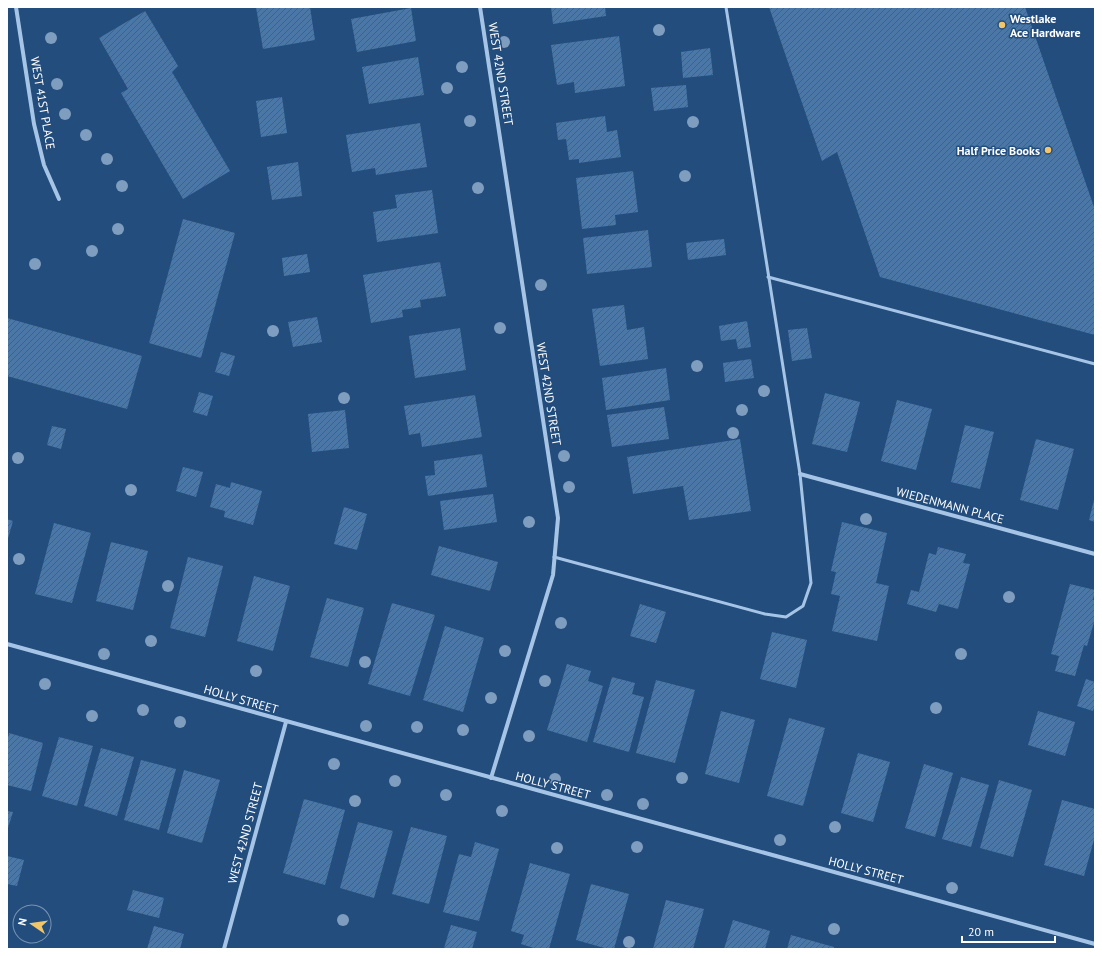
<svg xmlns="http://www.w3.org/2000/svg" width="1102" height="956" font-family="'PT Sans',sans-serif">
<defs>
<pattern id="building-hatch" width="6" height="6" patternUnits="userSpaceOnUse"><rect width="6" height="6" fill="#4b77a6"/><path d="M-1 1l2-2M0 6l6-6M5 7l2-2" fill="none" stroke="#4c5f74"/></pattern>
</defs>
<rect width="100%" height="100%" fill="#224d7d"/>
<g fill="url(#building-hatch)">
<path d="M256,7H310L315,40L263,49Z"/>
<path d="M551,7H605L606,16L553,24Z"/>
<path d="M769,7H1025L1095,210V335L880,277L837,152L822,161Z"/>
<path d="M411,8L416,41L357,52L351,19Z"/>
<path d="M145,11L178,66L172,72L230,171L183,199L121,93L128,89L99,38Z"/>
<path d="M619,36L625,86L575,93L574,82L557,85L551,45Z"/>
<path d="M710,48L713,75L683,78L681,52Z"/>
<path d="M418,57L424,95L369,104L362,67Z"/>
<path d="M686,85L688,107L654,111L651,88Z"/>
<path d="M282,97L287,133L261,137L256,101Z"/>
<path d="M605,116L607,132L617,130L621,157L579,163V159L569,160L566,139L558,140L556,123Z"/>
<path d="M420,123L427,167L376,175L375,168L352,172L346,135Z"/>
<path d="M298,162L302,196L272,200L267,167Z"/>
<path d="M633,171L638,212L615,215L616,225L582,229L576,178Z"/>
<path d="M432,190L438,233L377,242L373,212L397,208L395,195Z"/>
<path d="M183,219L235,233L201,358L149,343Z"/>
<path d="M648,230L652,267L587,274L583,238Z"/>
<path d="M724,239L726,255L688,260L686,243Z"/>
<path d="M307,254L310,272L284,276L282,258Z"/>
<path d="M440,262L446,296L420,300L421,307L402,310L403,317L371,323L363,275Z"/>
<path d="M624,305L627,330L644,327L648,359L600,366L592,309Z"/>
<path d="M317,317L322,342L293,347L288,322Z"/>
<path d="M7,318L142,356L127,409L7,376Z"/>
<path d="M747,321L751,347L738,349L736,339L721,341L719,326Z"/>
<path d="M460,328L466,370L415,378L409,336Z"/>
<path d="M807,328L812,358L792,361L788,330Z"/>
<path d="M221,352L235,356L229,376L215,372Z"/>
<path d="M751,359L754,378L725,382L723,363Z"/>
<path d="M666,368L670,400L606,410L602,378Z"/>
<path d="M199,392L213,396L207,416L193,412Z"/>
<path d="M825,393L860,402L847,452L812,444Z"/>
<path d="M475,395L482,437L422,447L420,433L409,435L404,406Z"/>
<path d="M897,400L932,409L916,470L881,461Z"/>
<path d="M664,407L669,439L612,447L607,415Z"/>
<path d="M345,410L349,448L312,452L308,414Z"/>
<path d="M965,425L994,432L980,489L951,482Z"/>
<path d="M52,426L66,429L61,449L47,445Z"/>
<path d="M740,439L751,511L689,520L683,486L633,494L627,457Z"/>
<path d="M1036,439L1074,449L1058,510L1020,500Z"/>
<path d="M482,454L487,487L428,496L425,476L435,475L434,461Z"/>
<path d="M183,467L203,472L196,497L176,491Z"/>
<path d="M231,482L262,491L253,525L224,517L225,511L210,507L216,484L230,488Z"/>
<path d="M493,494L497,522L444,530L440,501Z"/>
<path d="M1094,500H1095V522L1089,520Z"/>
<path d="M344,507L367,514L357,550L334,544Z"/>
<path d="M7,519L13,521L7,542Z"/>
<path d="M842,522L887,533L876,583L889,586L877,641L832,631L840,596L831,594L836,572L831,571Z"/>
<path d="M54,523L91,533L72,603L35,594Z"/>
<path d="M111,542L148,551L133,610L96,601Z"/>
<path d="M439,546L498,562L490,591L431,575Z"/>
<path d="M938,547L966,554L963,563L970,564L958,609L939,604L936,612L907,604L911,590L919,592L929,553L936,555Z"/>
<path d="M188,557L223,566L205,637L170,628Z"/>
<path d="M254,576L290,586L273,651L237,641Z"/>
<path d="M1070,584L1095,590L1093,600H1095V619L1087,646L1084,645L1075,676L1055,671L1059,656L1051,654Z"/>
<path d="M327,598L364,608L348,667L310,657Z"/>
<path d="M392,603L435,615L410,696L368,684Z"/>
<path d="M640,604L666,612L656,643L630,636Z"/>
<path d="M445,626L484,638L463,712L423,700Z"/>
<path d="M772,632L807,640L796,688L760,679Z"/>
<path d="M567,664L591,671L588,681L603,686L587,742L547,730Z"/>
<path d="M612,677L635,683L632,694L644,697L629,752L593,742Z"/>
<path d="M1086,679L1095,682V705L1093,711L1077,706Z"/>
<path d="M656,680L695,690L675,763L636,753Z"/>
<path d="M721,711L755,720L739,783L705,774Z"/>
<path d="M1038,711L1075,722L1065,756L1028,745Z"/>
<path d="M789,718L825,728L803,806L767,796Z"/>
<path d="M9,733L43,743L31,791L7,785V742Z"/>
<path d="M59,737L93,746L77,806L42,796Z"/>
<path d="M101,748L134,757L117,816L84,806Z"/>
<path d="M858,753L890,762L873,822L841,813Z"/>
<path d="M141,760L176,769L159,830L124,820Z"/>
<path d="M924,764L953,773L935,837L905,828Z"/>
<path d="M184,770L220,780L202,843L167,833Z"/>
<path d="M961,777L989,785L971,847L942,839Z"/>
<path d="M999,780L1032,790L1013,857L980,848Z"/>
<path d="M304,799L345,810L325,885L283,873Z"/>
<path d="M1062,800L1095,809V836L1084,876L1044,865Z"/>
<path d="M7,811L13,812L7,831Z"/>
<path d="M358,822L393,831L374,898L340,888Z"/>
<path d="M411,827L447,836L429,904L392,894Z"/>
<path d="M475,842L499,849L479,921L443,912L459,854L471,857Z"/>
<path d="M7,856L24,860L17,886L7,884Z"/>
<path d="M530,863L570,874L549,949H537L521,944L524,935L511,931Z"/>
<path d="M591,884L629,894L614,949H608L576,940Z"/>
<path d="M133,890L164,898L159,918L127,910Z"/>
<path d="M666,900L704,909L693,949H653Z"/>
<path d="M733,920L770,931L765,949H724Z"/>
<path d="M451,925L477,932L472,949L444,948Z"/>
<path d="M154,926L184,934L180,949H147Z"/>
<path d="M791,935L834,947V949H787Z"/>
</g>
<g fill="none" stroke-linecap="round" stroke-linejoin="round">
<g stroke="#a6c5e6" stroke-width="3">
<path d="M768,277L1095,364"/>
<path d="M554,557L765,614L786,617L803,606L811,583L800,474L726,7"/>
</g>
<g stroke="#a6c5e6" stroke-width="4">
<path d="M16,7L34,124L44,165L59,199"/>
<path d="M480,7L558,518L553,575L491,778"/>
<path d="M800,474L1095,554"/>
<path d="M7,644L1095,944"/>
<path d="M224,949L286,722"/>
</g>
</g>
<g fill="#7e9dbf">
<circle cx="659" cy="30" r="6"/>
<circle cx="51" cy="38" r="6"/>
<circle cx="504" cy="42" r="6"/>
<circle cx="462" cy="67" r="6"/>
<circle cx="57" cy="84" r="6"/>
<circle cx="447" cy="88" r="6"/>
<circle cx="65" cy="114" r="6"/>
<circle cx="470" cy="121" r="6"/>
<circle cx="693" cy="122" r="6"/>
<circle cx="86" cy="135" r="6"/>
<circle cx="107" cy="159" r="6"/>
<circle cx="685" cy="176" r="6"/>
<circle cx="122" cy="186" r="6"/>
<circle cx="478" cy="188" r="6"/>
<circle cx="118" cy="229" r="6"/>
<circle cx="92" cy="251" r="6"/>
<circle cx="35" cy="264" r="6"/>
<circle cx="541" cy="285" r="6"/>
<circle cx="500" cy="328" r="6"/>
<circle cx="273" cy="331" r="6"/>
<circle cx="697" cy="366" r="6"/>
<circle cx="764" cy="391" r="6"/>
<circle cx="344" cy="398" r="6"/>
<circle cx="742" cy="410" r="6"/>
<circle cx="733" cy="433" r="6"/>
<circle cx="564" cy="456" r="6"/>
<circle cx="18" cy="458" r="6"/>
<circle cx="569" cy="487" r="6"/>
<circle cx="131" cy="490" r="6"/>
<circle cx="866" cy="519" r="6"/>
<circle cx="529" cy="522" r="6"/>
<circle cx="19" cy="559" r="6"/>
<circle cx="168" cy="586" r="6"/>
<circle cx="1009" cy="597" r="6"/>
<circle cx="561" cy="623" r="6"/>
<circle cx="151" cy="641" r="6"/>
<circle cx="505" cy="651" r="6"/>
<circle cx="104" cy="654" r="6"/>
<circle cx="961" cy="654" r="6"/>
<circle cx="365" cy="662" r="6"/>
<circle cx="256" cy="671" r="6"/>
<circle cx="545" cy="681" r="6"/>
<circle cx="45" cy="684" r="6"/>
<circle cx="491" cy="698" r="6"/>
<circle cx="936" cy="708" r="6"/>
<circle cx="143" cy="710" r="6"/>
<circle cx="92" cy="716" r="6"/>
<circle cx="180" cy="722" r="6"/>
<circle cx="366" cy="726" r="6"/>
<circle cx="417" cy="727" r="6"/>
<circle cx="463" cy="730" r="6"/>
<circle cx="529" cy="736" r="6"/>
<circle cx="334" cy="764" r="6"/>
<circle cx="682" cy="778" r="6"/>
<circle cx="555" cy="779" r="6"/>
<circle cx="395" cy="781" r="6"/>
<circle cx="446" cy="795" r="6"/>
<circle cx="607" cy="795" r="6"/>
<circle cx="355" cy="801" r="6"/>
<circle cx="643" cy="804" r="6"/>
<circle cx="502" cy="811" r="6"/>
<circle cx="835" cy="827" r="6"/>
<circle cx="780" cy="840" r="6"/>
<circle cx="637" cy="847" r="6"/>
<circle cx="557" cy="848" r="6"/>
<circle cx="952" cy="888" r="6"/>
<circle cx="343" cy="920" r="6"/>
<circle cx="834" cy="929" r="6"/>
<circle cx="629" cy="942" r="6"/>
</g>
<g fill="#f2c568" stroke="#224d7d" stroke-width="1.5">
<circle cx="1002" cy="25" r="4"/>
<circle cx="1048" cy="150" r="4"/>
</g>
<g text-anchor="middle" dominant-baseline="central" stroke-width="3" stroke-linejoin="round" paint-order="stroke">
<g font-size="12" font-weight="bold" fill="#fff" stroke="#224d7d" text-anchor="start">
<text x="1010" y="18">Westlake<tspan x="1010" dy="14">Ace Hardware</tspan></text>
<text x="1040" y="150" text-anchor="end">Half Price Books</text>
</g>
<g font-size="12" fill="#fff" stroke="#224d7d">
<text transform="translate(501 74) rotate(81)">WEST 42ND STREET</text>
<text transform="translate(43 103) rotate(80)">WEST 41ST PLACE</text>
<text transform="translate(549 394) rotate(81)">WEST 42ND STREET</text>
<text transform="translate(950 505) rotate(15)">WIEDENMANN PLACE</text>
<text transform="translate(241 699) rotate(16)">HOLLY STREET</text>
<text transform="translate(553 785) rotate(15)">HOLLY STREET</text>
<text transform="translate(245 833) rotate(-75)">WEST 42ND STREET</text>
<text transform="translate(866 870) rotate(15)">HOLLY STREET</text>
</g>
</g>
<rect width="1102" height="956" fill="none" stroke="#ffffff" stroke-width="16"/>
<g transform="translate(32 924) rotate(283)"><circle r="19" fill="#224d7d" stroke="#7a94b1"/>
<path d="M0-3L7 15L0 10L-7 15Z" fill="#f2c568"/>
<text y="-6" font-size="11" font-weight="bold" text-anchor="middle" fill="#ffffff">N</text>
</g>
<path d="M962 936v6h93v-6" fill="none" stroke="#ffffff" stroke-width="2"/>
<text x="968" y="936" font-size="12" fill="#ffffff" stroke="#224d7d" stroke-width="3" paint-order="stroke">20 m</text>
</svg>
